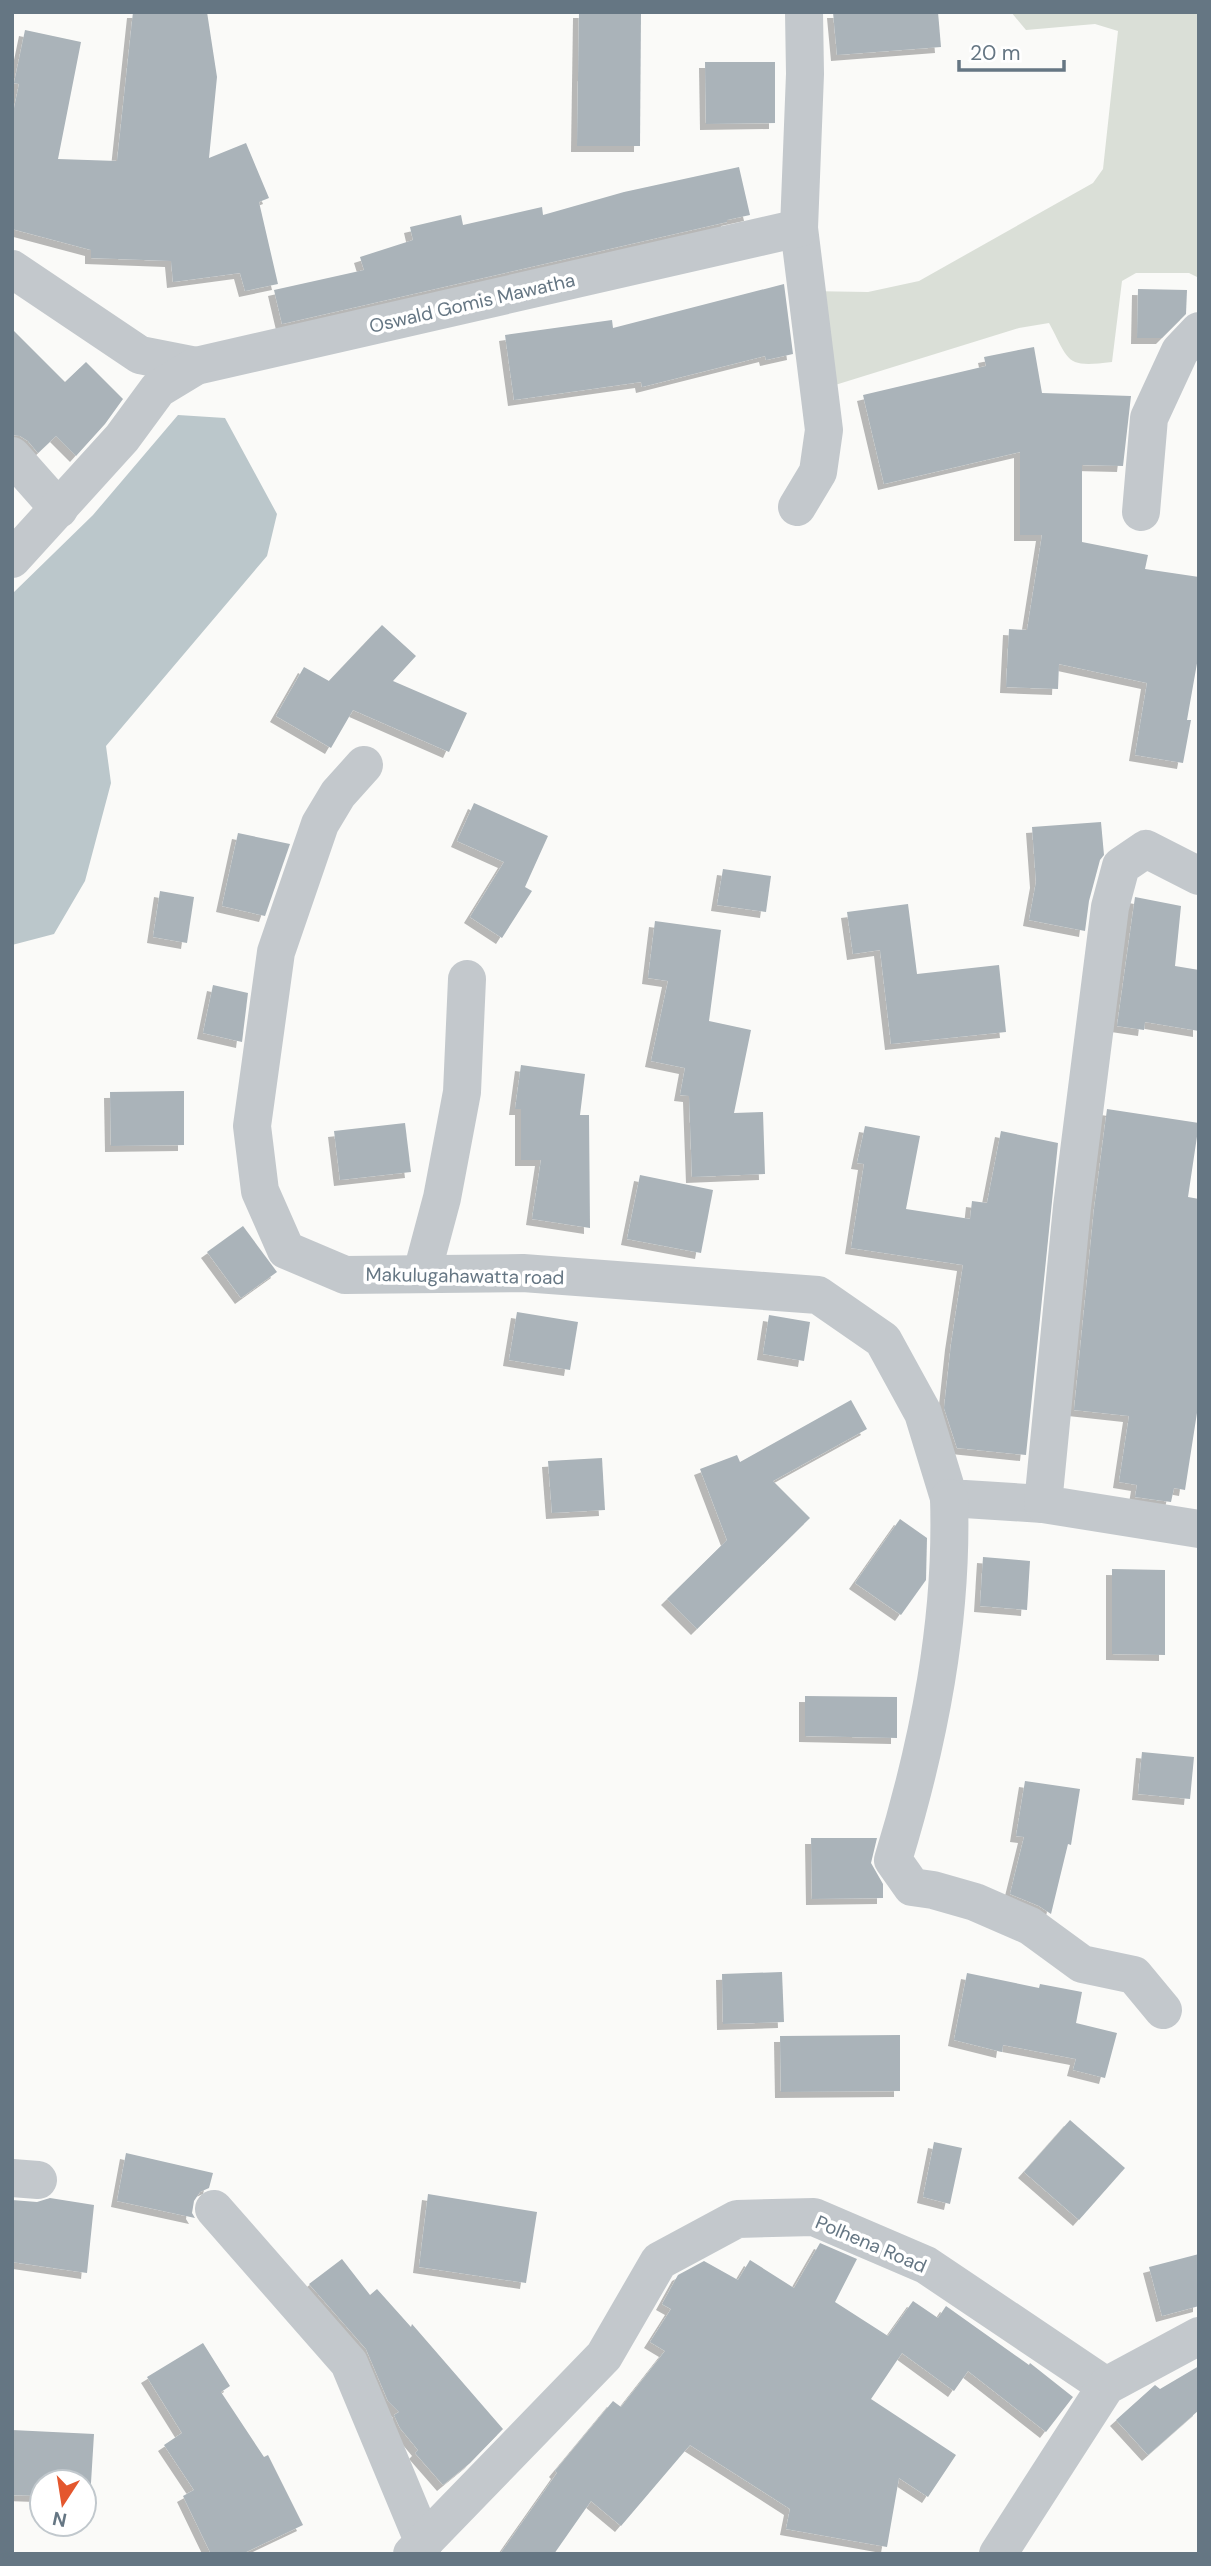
<svg xmlns="http://www.w3.org/2000/svg" width="1211" height="2566" font-family="'DM Sans',sans-serif">
<defs>
<filter id="shadow"><feDropShadow dx="-6" dy="6" stdDeviation="0" flood-color="#0004"/></filter>
</defs>
<rect width="100%" height="100%" fill="#fafaf8"/>
<path fill="#dadfd7" d="M1011,12H1199V278L1189,273H1136L1122,281L1112,362C1065,368 1070,362 1049,323L1019,328L819,390L807,291L868,292L919,281L1093,183L1103,169L1118,31L1095,24L1026,30Z"/>
<path fill="#bbc7cb" d="M178,415L225,418L277,514L267,556L106,746L111,783L85,881L54,934L12,945V594L93,515Z"/>
<g fill="#aab3b9" filter="url(#shadow)">
<path d="M133,12H207L217,77L209,158L246,143L269,198L259,202L278,284L245,291L240,273L173,282L171,261L91,258V250L12,229V118L19,84L14,83L25,30L81,42L58,159L117,161Z"/>
<path d="M579,12H641L640,146H577Z"/>
<path d="M833,12H938L941,47L837,55Z"/>
<path d="M705,62H775V123L706,124Z"/>
<path d="M739,167L750,215L727,220V222L282,324L274,290L364,270L360,257L413,240L410,227L461,215L463,225L542,207L543,215L624,192Z"/>
<path d="M784,284L793,354L766,360L765,356L642,387L641,382L514,400L505,335L612,320L613,328Z"/>
<path d="M1138,289L1187,290L1186,314L1162,338H1137Z"/>
<path d="M12,329L65,382L86,362L123,399L105,424L76,456L56,436L38,453L28,441L20,436L12,435Z"/>
<path d="M1034,347L1042,393L1131,396L1123,466L1082,465V542L1148,555L1145,569L1199,577V652L1187,720H1191L1183,763L1135,755L1147,683L1059,664L1058,689L1006,687L1009,629L1027,630L1042,535H1020V452L884,484L863,395L986,366L984,357Z"/>
<path d="M382,625L416,656L393,681L467,713L449,752L353,710L331,748L276,716L304,667L329,681Z"/>
<path d="M474,803L548,836L525,887L532,891L502,938L470,917L504,862L457,841Z"/>
<path d="M1101,822L1104,855L1100,860L1089,901L1085,931L1029,920L1036,882L1032,827Z"/>
<path d="M238,833L290,844L265,916L222,906Z"/>
<path d="M723,869L771,876L766,912L717,905Z"/>
<path d="M160,891L194,897L187,943L153,937Z"/>
<path d="M1135,897L1181,906L1175,966L1199,970V1031L1145,1022L1144,1030L1117,1026Z"/>
<path d="M908,904L917,974L999,965L1006,1032L891,1044L880,950L853,954L847,912Z"/>
<path d="M655,921L721,930L709,1021L751,1030L734,1113L763,1112L765,1174L692,1177L689,1096L680,1095L685,1068L651,1061L668,981L648,978Z"/>
<path d="M213,985L248,993L242,1042L203,1033Z"/>
<path d="M521,1065L585,1074L580,1115H589L590,1228L532,1219L541,1160H521V1109H515Z"/>
<path d="M184,1091V1145L111,1146L110,1092Z"/>
<path d="M1107,1109L1199,1123L1188,1197L1199,1199V1400L1185,1490L1174,1488L1171,1502L1135,1497L1137,1485L1119,1482L1129,1416L1074,1410L1094,1209Z"/>
<path d="M405,1123L411,1172L340,1180L334,1131Z"/>
<path d="M865,1126L920,1136L906,1209L970,1219L972,1201L987,1203L1001,1131L1058,1143L1026,1455L957,1448L944,1408L951,1344L963,1265L851,1248L864,1164L857,1163Z"/>
<path d="M640,1175L713,1190L701,1253L627,1239Z"/>
<path d="M243,1226L277,1272L241,1298L207,1252Z"/>
<path d="M517,1312L578,1322L570,1370L509,1360Z"/>
<path d="M769,1315L810,1322L804,1361L763,1354Z"/>
<path d="M851,1400L867,1429L773,1481L810,1518L697,1629L667,1599L727,1540L700,1469L737,1455L740,1462Z"/>
<path d="M602,1458L605,1510L552,1513L548,1461Z"/>
<path d="M900,1519L927,1538L926,1580L901,1615L855,1583Z"/>
<path d="M983,1557L1030,1561L1027,1610L980,1606Z"/>
<path d="M1112,1569L1165,1570V1655L1112,1654Z"/>
<path d="M805,1696L897,1697V1738L805,1736Z"/>
<path d="M1142,1752L1194,1757L1190,1799L1138,1794Z"/>
<path d="M1025,1781L1080,1789L1071,1845L1068,1844L1051,1914L1039,1906L1010,1894L1024,1837L1016,1836Z"/>
<path d="M811,1838H877L871,1863L883,1884V1898L812,1899Z"/>
<path d="M782,1972L784,2022L723,2024L722,1974Z"/>
<path d="M967,1973L1039,1988L1040,1984L1082,1992L1076,2023L1117,2033L1105,2078L1073,2070L1076,2059L1003,2045L1002,2052L954,2040Z"/>
<path d="M900,2035V2091L781,2092L780,2036Z"/>
<path d="M1070,2120L1125,2168L1079,2220L1024,2172Z"/>
<path d="M934,2142L962,2148L950,2204L923,2197Z"/>
<path d="M126,2153L213,2173L209,2188L200,2192L194,2201L192,2213L195,2218L117,2201Z"/>
<path d="M428,2194L537,2212L526,2283L419,2267Z"/>
<path d="M50,2198L94,2205L87,2273L12,2262V2200L37,2202Z"/>
<path d="M820,2243L857,2259L835,2302L888,2336L913,2301L938,2318L946,2306L1029,2365L1030,2363L1073,2397L1046,2432L968,2371L954,2391L902,2353L871,2399L956,2455L928,2497L899,2478L887,2547L786,2529L790,2509L690,2445L621,2526L591,2501L554,2554H500L557,2473L555,2471L613,2401L621,2407L665,2351L650,2342L671,2309L662,2304L678,2275L704,2261L738,2280L750,2260L794,2288Z"/>
<path d="M1199,2254V2306L1162,2316L1149,2267Z"/>
<path d="M342,2259L370,2295L377,2289L411,2327L412,2324L503,2429L470,2463L443,2485L415,2453L418,2450L400,2428L394,2415L399,2412L388,2401L366,2349L309,2284Z"/>
<path d="M203,2343L230,2386L221,2392L264,2457L268,2455L303,2525L242,2554H211L183,2496L194,2490L164,2445L182,2433L147,2377Z"/>
<path d="M1199,2366V2410L1148,2455L1116,2420L1155,2385L1160,2389Z"/>
<path d="M12,2430L94,2434L90,2499H84V2482H42V2496L12,2495Z"/>
</g>
<g fill="none" stroke-linecap="round" stroke-linejoin="round">
<g stroke="#c3c8cc" stroke-width="38">
<path d="M12,269L140,355L196,366"/>
<path d="M12,456L59,509"/>
<path d="M797,507L818,472L824,430L799,228"/>
<path d="M1141,512L1149,418L1180,351L1199,331"/>
<path d="M12,559L122,438L158,389L196,366L799,228L805,74L804,12"/>
<path d="M364,765L338,794L320,824L276,952L252,1126L260,1191L286,1250L345,1275L523,1273L818,1295L883,1340L923,1413L949,1498L1043,1504"/>
<path d="M1199,876L1146,849L1121,866L1110,907L1072,1207L1043,1504L1199,1529"/>
<path d="M422,1273L442,1198L462,1092L467,979"/>
<path d="M949,1498C953,1621 929,1742 893,1860L912,1887L933,1890L975,1902L1030,1926L1082,1964L1134,1975L1163,2010"/>
<path d="M12,2178L38,2180"/>
<path d="M214,2209L349,2363L424,2543"/>
</g>
<g stroke="#c3c8cc" stroke-width="38">
<path d="M412,2554L604,2356L659,2261L737,2219L814,2217L926,2265L1106,2386"/>
<path d="M998,2554L1106,2386L1199,2336"/>
</g>
</g>
<g text-anchor="middle" dominant-baseline="central" stroke-width="7" stroke-linejoin="round" paint-order="stroke">
<g font-size="19" fill="#657683" stroke="#fff">
<text transform="translate(472 303) rotate(-13)">Oswald Gomis Mawatha</text>
<text transform="translate(465 1276) rotate(1)">Makulugahawatta road</text>
<text transform="translate(871 2244) rotate(23)">Polhena Road</text>
</g>
</g>
<rect width="1211" height="2566" fill="none" stroke="#657683" stroke-width="28"/>
<g transform="translate(63 2503) rotate(192)"><circle r="33" fill="#ffffff" stroke="#c1c8cd" stroke-width="2"/>
<path d="M0-5L12 26L0 18L-12 26Z" fill="#e4572e"/>
<text y="-10" font-size="19" font-weight="bold" text-anchor="middle" fill="#657683">N</text>
</g>
<path d="M959 60v10h105v-10" fill="none" stroke="#657683" stroke-width="3.5"/>
<text x="970" y="60" font-size="21" fill="#657683" stroke="#ffffff" stroke-width="5" paint-order="stroke">20 m</text>
</svg>
